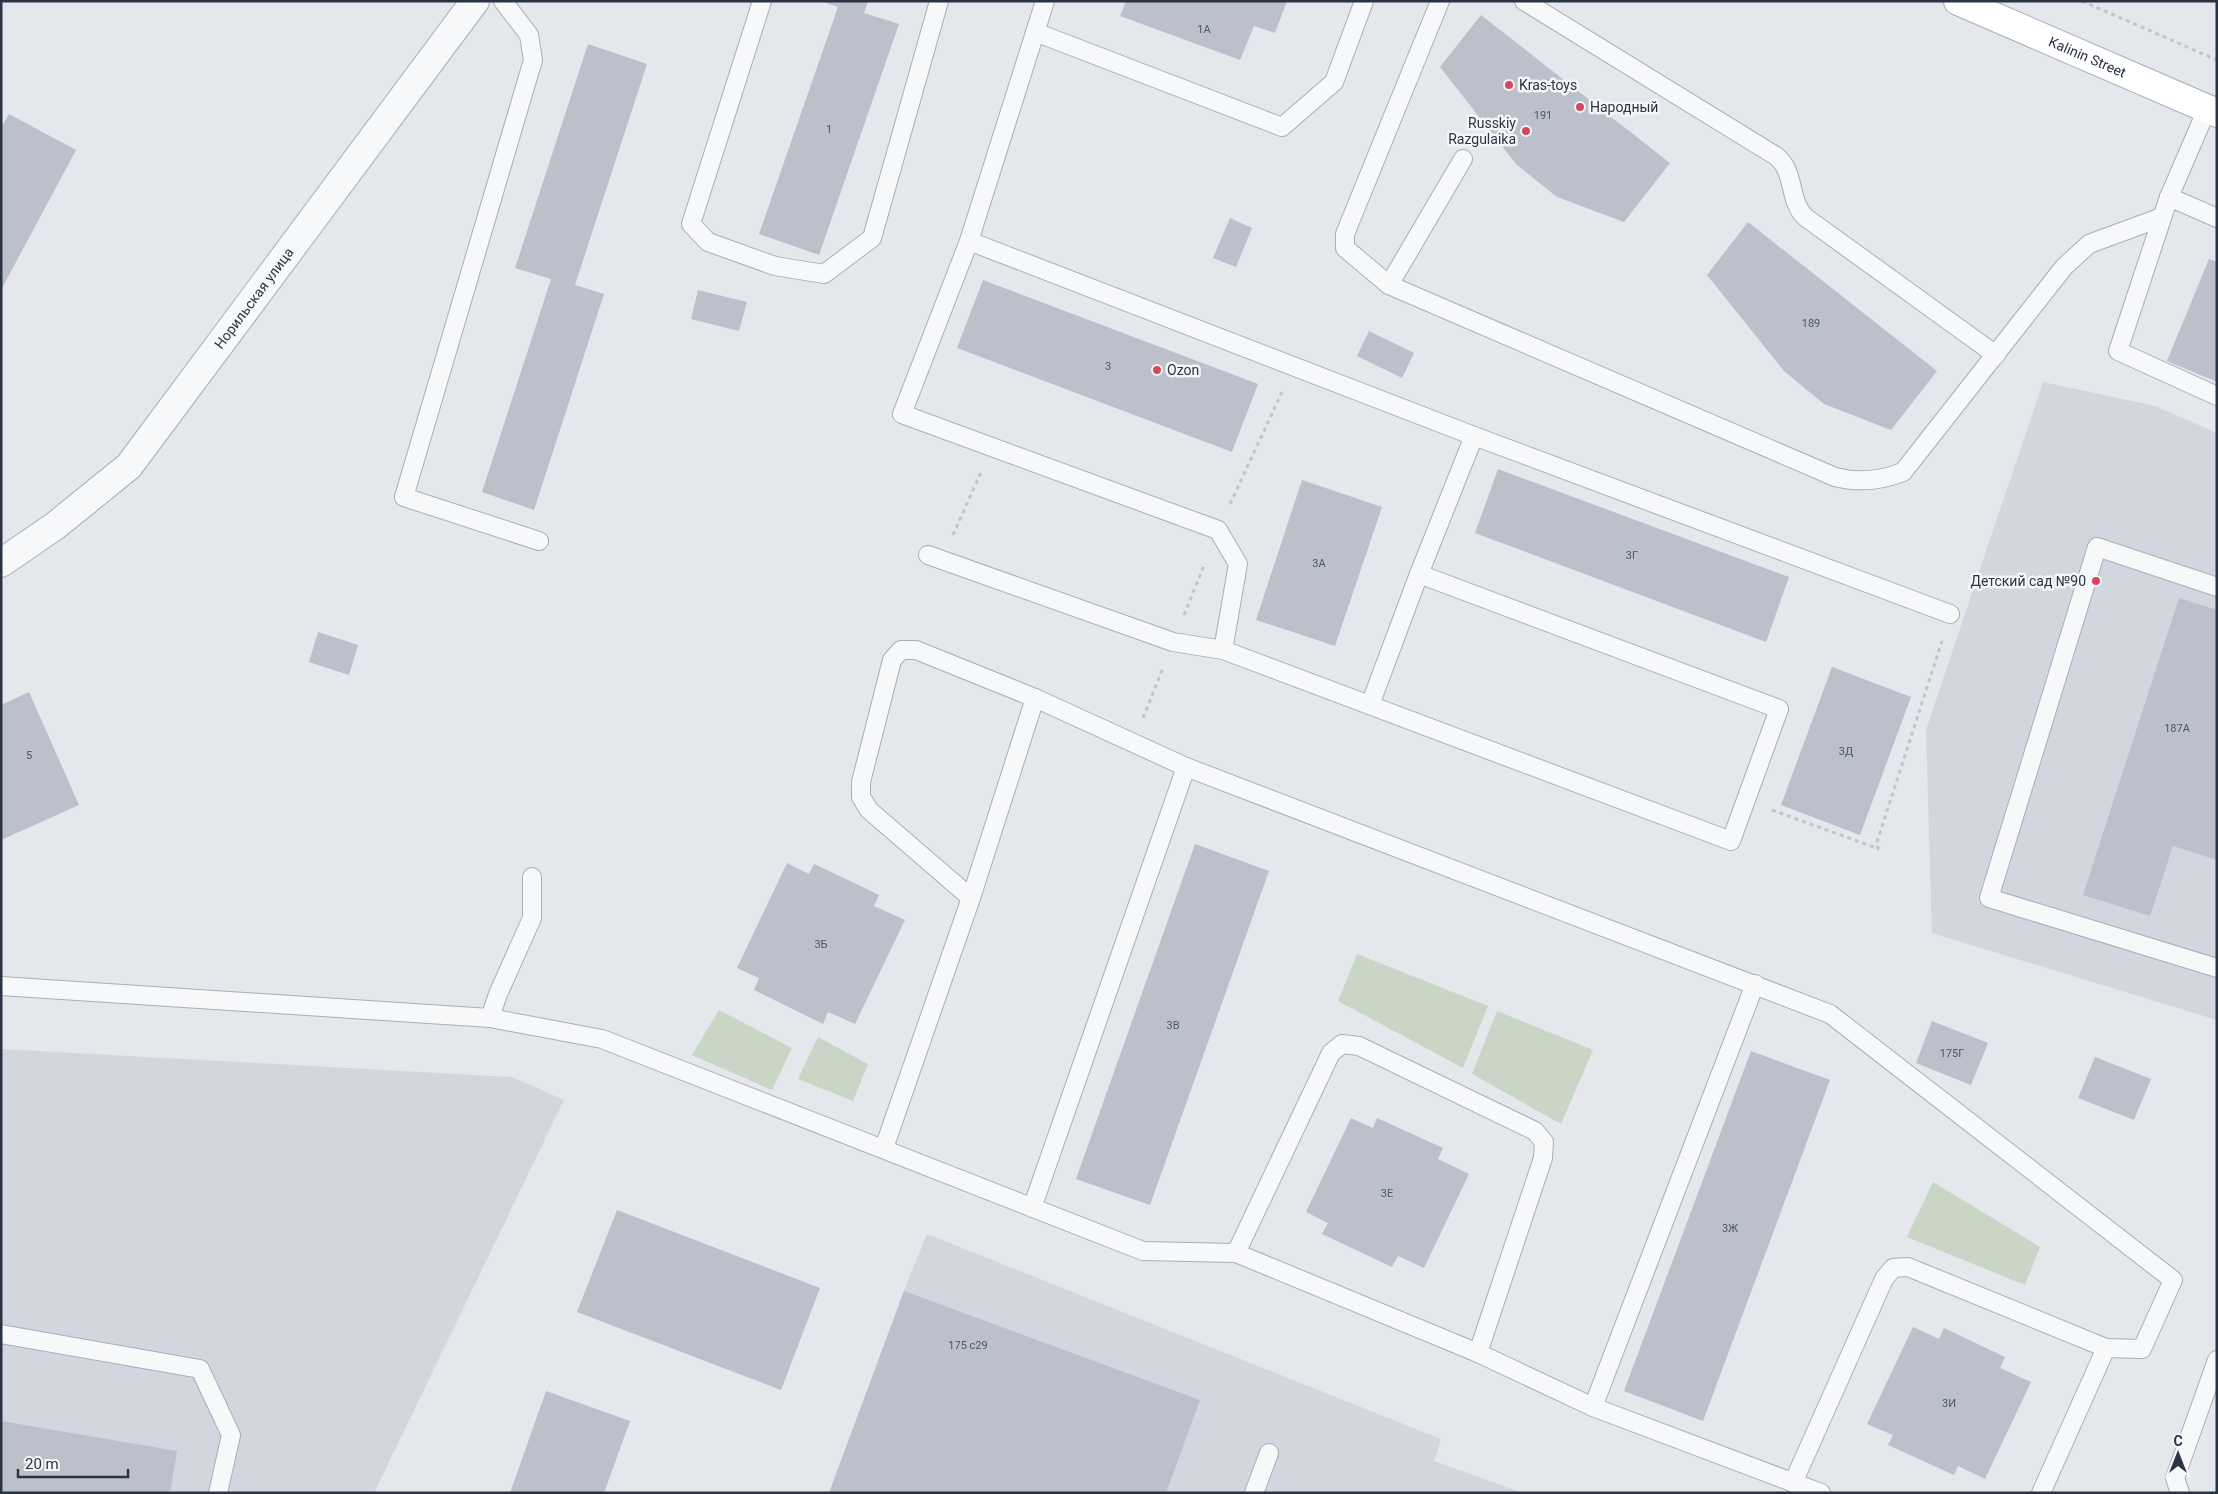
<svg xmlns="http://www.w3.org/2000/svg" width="2218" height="1494" font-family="Roboto,sans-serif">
<rect width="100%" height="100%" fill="#e4e7ec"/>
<g fill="#d2d6de">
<path d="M2043,382L2155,406L2217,433V1020L1932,933L1926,730Z"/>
<path d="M1,1049L512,1077L564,1100L374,1493H1Z"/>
<path d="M927,1234L1441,1439L1434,1461L1523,1493H829L904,1291Z"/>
</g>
<g fill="#c9d6c5">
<path d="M1357,954L1488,1006L1463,1068L1338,1001Z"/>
<path d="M719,1010L792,1048L772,1090L692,1055Z"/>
<path d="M1497,1011L1593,1050L1561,1124L1472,1074Z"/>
<path d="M818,1037L868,1064L853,1101L798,1079Z"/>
<path d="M1933,1182L2040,1247L2025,1285L1907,1237Z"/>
</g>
<g fill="#bbc0ca">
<path d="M821,1H868L864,13L899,24L819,255L759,234L838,7Z"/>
<path d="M1126,1H1287L1275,33L1254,26L1240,60L1120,16Z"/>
<path d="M1481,15L1670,163L1624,222L1557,197L1516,164L1440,67Z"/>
<path d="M588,44L647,64L575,285L604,294L534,510L482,492L551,279L515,268Z"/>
<path d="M9,114L76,150L1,290V128Z"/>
<path d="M1230,218L1252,228L1236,267L1213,258Z"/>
<path d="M1748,222L1937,371L1891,430L1824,404L1784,371L1707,275Z"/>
<path d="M2209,259L2217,262V382L2167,361Z"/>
<path d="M983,280L1258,384L1232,452L957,348Z"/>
<path d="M698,290L747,302L739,331L691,319Z"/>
<path d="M1369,331L1414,353L1402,378L1357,356Z"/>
<path d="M1498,469L1789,577L1766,642L1475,533Z"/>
<path d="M1302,480L1382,507L1335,646L1256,620Z"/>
<path d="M2179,598L2217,610V860L2173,846L2150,916L2083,895Z"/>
<path d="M318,632L358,645L349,675L309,662Z"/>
<path d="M1832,667L1911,697L1860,835L1781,805Z"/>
<path d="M29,692L79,805L1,840V705Z"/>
<path d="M1195,844L1269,871L1150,1205L1076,1179Z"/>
<path d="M787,863L809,874L814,864L846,879L879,895L874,906L905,920L855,1024L828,1012L823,1024L754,990L759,978L737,968Z"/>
<path d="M1932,1021L1988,1043L1971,1085L1916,1063Z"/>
<path d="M1751,1051L1830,1080L1703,1421L1624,1391Z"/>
<path d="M2095,1057L2151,1079L2134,1120L2078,1098Z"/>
<path d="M1351,1118L1373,1128L1377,1118L1443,1148L1438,1159L1469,1174L1424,1268L1398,1256L1392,1267L1322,1234L1328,1223L1306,1212Z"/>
<path d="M617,1210L820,1288L781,1390L577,1312Z"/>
<path d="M904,1291L1200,1400L1166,1493H829Z"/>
<path d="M1913,1327L1939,1339L1944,1328L2005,1357L2000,1368L2031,1382L1985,1479L1958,1466L1954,1475L1888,1445L1893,1435L1867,1424Z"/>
<path d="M546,1391L630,1421L604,1493H510Z"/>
<path d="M1,1421L177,1451L170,1493H1Z"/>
</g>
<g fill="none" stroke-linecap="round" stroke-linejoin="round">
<defs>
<g id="lane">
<path d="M503,1L529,35L533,60L404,497L539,541"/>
<path d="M762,1L691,224L708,242L775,266L824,274L872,238L939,1"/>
<path d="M1045,1L969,241L902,414L1218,530L1238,564L1223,650L1731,841L1779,709L1419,574"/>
<path d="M1440,1L1345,234V248L1389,285L1835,477C1858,483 1880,481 1903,472L2064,267L2089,244L2162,217"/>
<path d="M1524,1L1776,156C1796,172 1788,200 1805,217L1996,355"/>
<path d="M1035,32L1282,127L1334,82L1364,1"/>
<path d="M2207,109L2169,197L2118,351L2217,396"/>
<path d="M2169,197L2217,218"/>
<path d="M969,241L1474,436L1419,574L1370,705"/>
<path d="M1389,285L1463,159"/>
<path d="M1474,436L1950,614"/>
<path d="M928,555L1173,642L1223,650"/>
<path d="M2217,587L2097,547L1989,898L2217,968"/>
<path d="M971,898L869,810L861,797V782L892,660L901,650H916L1035,698L1186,767"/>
<path d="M1,986L490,1018L602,1039L1143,1251L1236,1253L1478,1353L1593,1407L1821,1493"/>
<path d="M490,1018L498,994L532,918V877"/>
<path d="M884,1148L971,898L1035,698"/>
<path d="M1032,1208L1186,767L1830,1014L2173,1280L2142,1349L2106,1348L2041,1493"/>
<path d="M1236,1253L1331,1053L1342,1044L1359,1046L1535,1131L1544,1142L1543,1158L1478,1353"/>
<path d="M1,1334L200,1369L231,1435L218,1493"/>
<path d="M1593,1407L1755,984"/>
<path d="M1793,1483L1884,1279L1893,1268L1908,1267L2106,1348"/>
<path d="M1254,1493L1269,1453"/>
<path d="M2180,1493L2175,1478L2217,1360"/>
</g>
<g id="street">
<path id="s1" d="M1,563L55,526L129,466L475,1"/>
</g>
<g id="secondary">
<path id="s2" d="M1958,1L2217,113"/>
</g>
</defs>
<use href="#lane" stroke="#a9aeb7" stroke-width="20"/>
<use href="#street" stroke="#a9aeb7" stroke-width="30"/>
<use href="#secondary" stroke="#a9aeb7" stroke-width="30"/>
<g stroke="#c2c5cb" stroke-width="3" stroke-dasharray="4 4" stroke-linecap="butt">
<path d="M2082,1L2217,60"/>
<path d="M1230,504L1282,392"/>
<path d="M953,535L981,472"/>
<path d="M1184,615L1205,563"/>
<path d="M1143,718L1163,668"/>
<path d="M1772,810L1879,849"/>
<path d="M1879,849L1876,845L1942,641"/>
</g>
<use href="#lane" stroke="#f7f8fa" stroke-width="18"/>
<use href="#street" stroke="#f7f8fa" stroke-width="28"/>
<use href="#secondary" stroke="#fff" stroke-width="28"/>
</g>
<g fill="#d1495b" stroke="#f4f6f9" stroke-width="2">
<circle cx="1509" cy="85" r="5"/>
<circle cx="1580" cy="107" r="5"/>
<circle cx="1526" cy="131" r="5"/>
<circle cx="1157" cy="370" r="5"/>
<circle cx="2096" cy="581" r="5"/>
</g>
<g text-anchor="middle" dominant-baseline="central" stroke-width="5" stroke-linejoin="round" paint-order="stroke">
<g font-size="11" fill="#4f5766">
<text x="1204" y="29">1А</text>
<text x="1543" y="115">191</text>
<text x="829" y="129">1</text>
<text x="1811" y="323">189</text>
<text x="1108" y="366">3</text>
<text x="1632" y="555">3Г</text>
<text x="1319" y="563">3А</text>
<text x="2177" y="728">187А</text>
<text x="1846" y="751">3Д</text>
<text x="29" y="755">5</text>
<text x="821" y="944">3Б</text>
<text x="1173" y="1025">3В</text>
<text x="1952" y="1053">175Г</text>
<text x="1387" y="1193">3Е</text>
<text x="1730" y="1228">3Ж</text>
<text x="968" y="1345">175 с29</text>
<text x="1949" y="1403">3И</text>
</g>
<g font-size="14" fill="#2b3445" stroke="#f4f6f9">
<text stroke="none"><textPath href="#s2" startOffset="141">Kalinin Street</textPath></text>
<text stroke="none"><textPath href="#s1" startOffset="370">Норильская улица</textPath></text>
</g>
<g font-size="14" fill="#2b3445" stroke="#f4f6f9" text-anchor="start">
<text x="1519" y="85">Kras-toys</text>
<text x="1590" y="107">Народный</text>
<text x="1516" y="123" text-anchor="end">Russkiy<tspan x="1516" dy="16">Razgulaika</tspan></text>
<text x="1167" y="370">Ozon</text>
<text x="2086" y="581" text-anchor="end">Детский сад №90</text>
</g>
</g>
<rect width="2218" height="1494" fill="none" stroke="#2b3445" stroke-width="5"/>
<g transform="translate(2178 1454)" stroke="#f4f6f9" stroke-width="4" paint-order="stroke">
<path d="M0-4L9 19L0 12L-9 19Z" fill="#2b3445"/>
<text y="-8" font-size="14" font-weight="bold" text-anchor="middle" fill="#2b3445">С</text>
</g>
<path d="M18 1469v8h110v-8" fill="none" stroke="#2b3445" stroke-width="2.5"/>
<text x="25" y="1469" font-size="15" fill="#2b3445" stroke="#f4f6f9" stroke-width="4" paint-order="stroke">20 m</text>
</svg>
